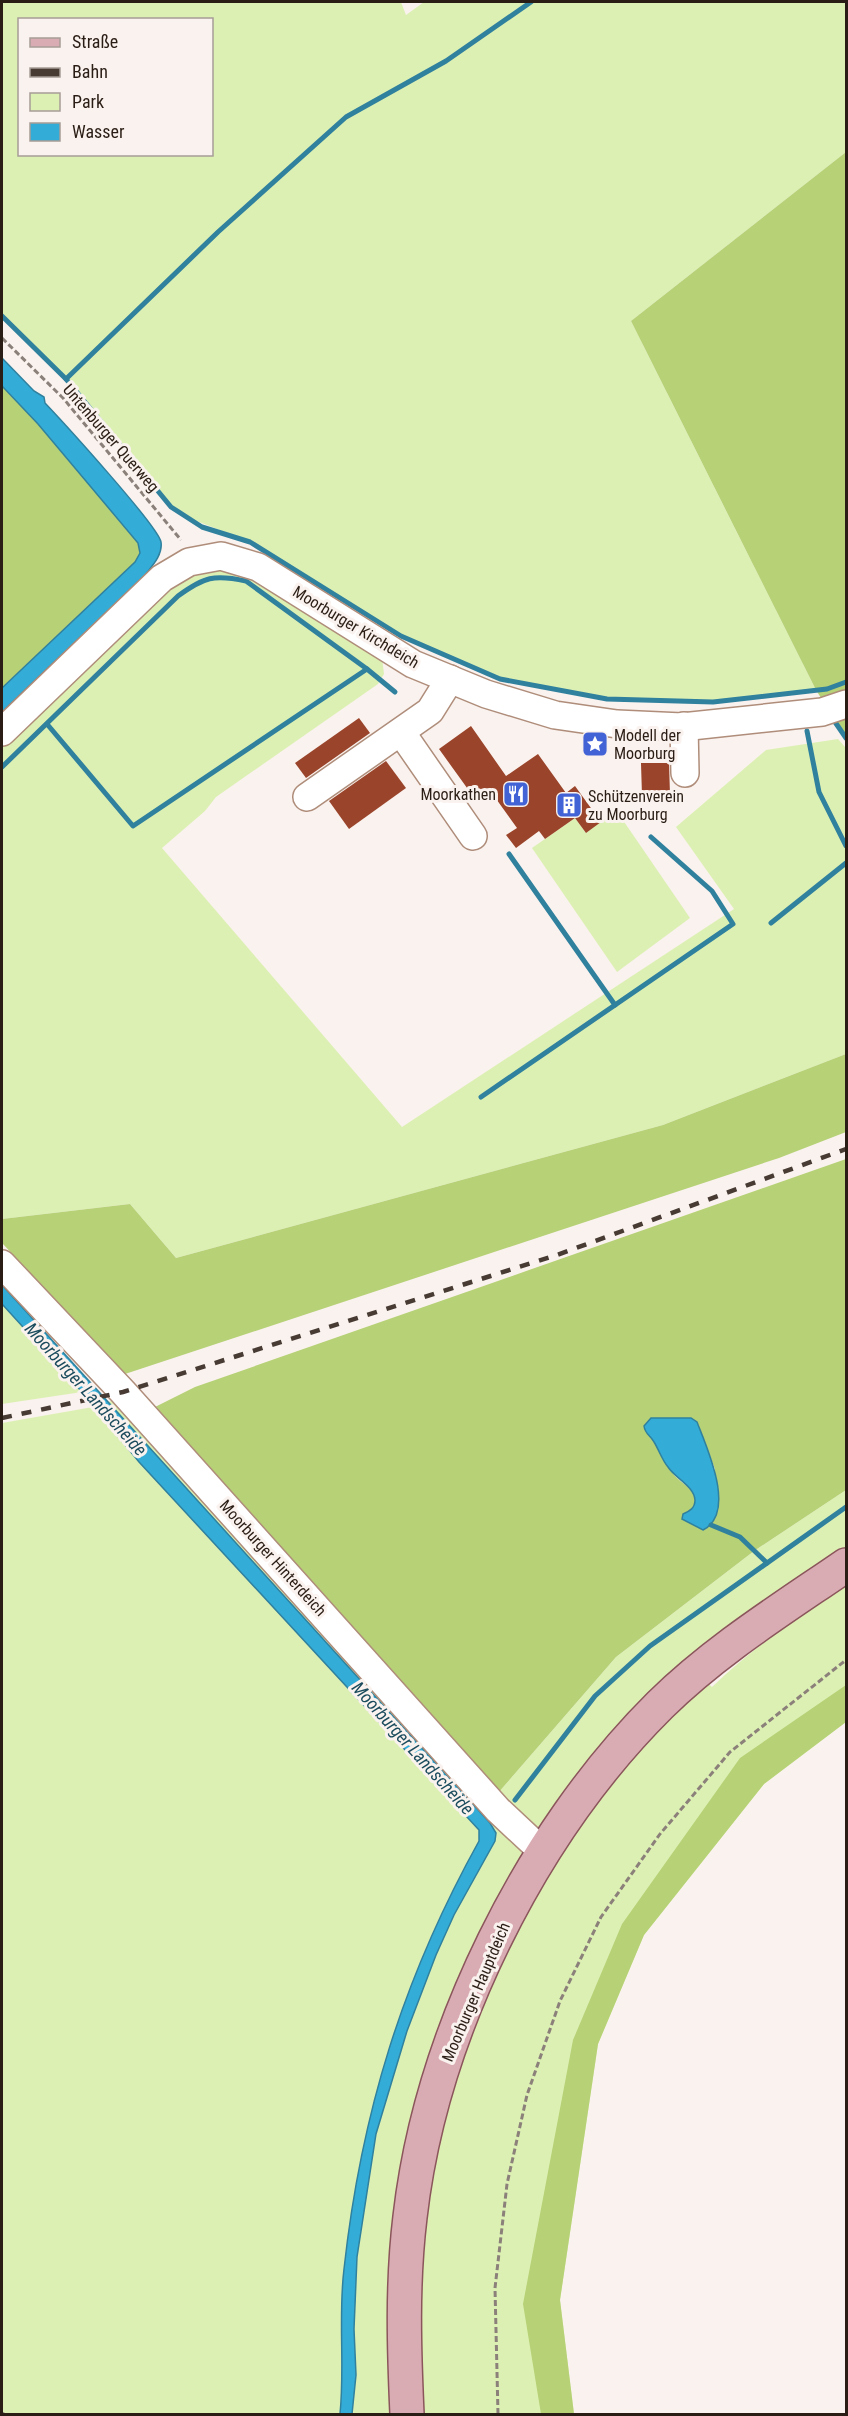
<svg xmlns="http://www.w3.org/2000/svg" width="848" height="2416" font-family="'Roboto Condensed',sans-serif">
<rect width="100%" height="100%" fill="#faf2ee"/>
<g fill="#ddf0b4" fill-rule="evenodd">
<path d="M2,2H401L406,15L424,2H846V152L631,321L816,690L713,702L607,699L500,679L401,636L250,542L189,518L171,507L66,379L2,316ZM20,20H212V154H20Z"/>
<path d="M236,567L382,658L384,674L378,684L216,797L205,811L162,848L402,1127L734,909L676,827L766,750L838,739L846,748V1054L663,1125L176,1258L130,1204L2,1219V745L185,575Z"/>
<path d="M616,810L690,918L617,972L532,848L575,818L586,833Z"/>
<path d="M2,1304L82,1392L2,1404Z"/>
<path d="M118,1399L520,1847L522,1855L520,1865L442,2038L396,2414H352L356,2375L354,2329L357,2257L376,2134L407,2031L436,1955L454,1915L495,1841L496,1833L490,1823L108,1402Z"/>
<path d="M93,1407L139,1462L479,1830V1841C402,1978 362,2113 344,2269C338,2317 345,2366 340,2414H2V1423Z"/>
<path d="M846,1490V1553L550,1821L538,1827L527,1825L498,1793L616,1657L754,1551Z"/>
<path d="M846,1584V1722L764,1784L644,1935L598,2044L560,2300L574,2414H416L423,2201L469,2020L580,1813L704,1680L712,1687C753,1647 800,1616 846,1584Z"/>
</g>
<g fill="#b6d176" fill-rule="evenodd">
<path d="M846,152V738L816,690L631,321Z"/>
<path d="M2,386L38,424L138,543L140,553L135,562L2,688Z"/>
<path d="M846,1054V1132L779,1158L125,1374L2,1243V1219L130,1204L176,1258L663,1125Z"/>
<path d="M846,1159V1490L754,1551L616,1657L498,1793L151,1409L195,1387ZM691,1418L706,1446L715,1469L708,1527L703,1530L697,1527L684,1514C690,1510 695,1508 695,1500C694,1489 683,1484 677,1478C665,1466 663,1447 650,1437L677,1419Z"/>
<path d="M846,1685V1722L764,1784L644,1935L598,2044L560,2300L574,2414H541L523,2304L573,2040L622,1924L740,1758Z"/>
</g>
<g fill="#33acd8" stroke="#30819e" stroke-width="1.5">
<path d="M2,358L34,391L44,397L45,403C63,422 158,526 161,542C163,555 152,566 145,575L2,712V688L135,562L140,553L138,543L38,424L2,386Z"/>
<path d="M2,1285L490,1823L496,1833L495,1841L454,1915L436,1955L407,2031L376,2134L357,2257L354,2329L356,2375L352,2414H340C345,2366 338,2317 344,2269C361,2113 403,1978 479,1841V1830L139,1462L82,1392L2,1304Z"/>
<path d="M651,1418H691L697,1422C707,1448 737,1513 703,1530L682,1519L683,1514C690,1511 695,1508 695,1500C694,1486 675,1478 668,1467C662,1460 659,1450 654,1442C650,1435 645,1434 644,1426Z"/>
</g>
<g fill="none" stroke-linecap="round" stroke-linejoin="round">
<g stroke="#30819e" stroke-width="5">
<path d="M2,316L66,379L218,232L346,117L446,61L531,2"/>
<path d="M66,379L171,507L202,527L250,542L401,636L500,679L607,699L713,702L827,689L846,682"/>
<path d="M367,669L395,692"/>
<path d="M835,722L846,738"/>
<path d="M807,731L819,792L846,846"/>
<path d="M2,767L178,596C204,577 214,574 246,581L367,669L133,826L47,724"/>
<path d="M509,854L615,1005"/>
<path d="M771,923L846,863"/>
<path d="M481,1097L733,924L712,891L651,837"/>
<path d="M711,1525L740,1537L767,1563"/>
<path d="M515,1800L595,1696L650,1646L846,1507"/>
</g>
</g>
<g fill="#9a452b">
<path d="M359,718L370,733L306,778L295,763Z"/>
<path d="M471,726L506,776L538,754L566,793L575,786L601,822L586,833L575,818L545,839L539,831L516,848L506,835L517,828L489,789L475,799L439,749Z"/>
<path d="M386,761L406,788L349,829L329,801Z"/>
<path d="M641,763H669L670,795L642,796Z"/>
</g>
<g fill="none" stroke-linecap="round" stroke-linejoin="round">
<defs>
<g id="minor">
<path d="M684,726L685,773"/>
<path d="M2,732L162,578L189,562L221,556L258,567L413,664L486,694L555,715L617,724L682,727L822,712L846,704"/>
<path d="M401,732L473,836"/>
<path d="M307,797L430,711L450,679"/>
<path d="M2,1264L123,1392L498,1810L543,1852"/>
</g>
<path id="major" d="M407,2414C404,2348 402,2283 410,2217C431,2034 530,1834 660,1705C716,1650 782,1609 846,1565"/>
</defs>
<use href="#minor" stroke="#af8d7a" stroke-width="30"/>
<use href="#major" stroke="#8b565b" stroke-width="36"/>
<g stroke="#8b807a" stroke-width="3" stroke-dasharray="6 3" stroke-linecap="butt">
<path d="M2,338L63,398L181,540"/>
<path d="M2,2413L4,2414"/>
<path d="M498,2414L495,2288L507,2184L527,2095L560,2001L601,1917L660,1834L730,1752L846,1660"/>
</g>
<use href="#minor" stroke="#fff" stroke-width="27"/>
<use href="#major" stroke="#d9acb3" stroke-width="33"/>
<path stroke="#473b33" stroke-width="4.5" stroke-dasharray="10 10" stroke-linecap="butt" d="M2,1418L123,1392L557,1255L846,1149"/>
</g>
<defs>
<symbol id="sight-square" viewBox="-11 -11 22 22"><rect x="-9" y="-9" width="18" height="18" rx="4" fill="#4263d5" stroke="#faf2ee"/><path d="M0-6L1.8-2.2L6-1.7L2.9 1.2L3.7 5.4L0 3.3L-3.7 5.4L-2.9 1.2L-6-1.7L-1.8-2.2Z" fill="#fff"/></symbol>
<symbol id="restaurant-square" viewBox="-11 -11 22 22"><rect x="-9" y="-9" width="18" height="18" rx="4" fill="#4263d5" stroke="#faf2ee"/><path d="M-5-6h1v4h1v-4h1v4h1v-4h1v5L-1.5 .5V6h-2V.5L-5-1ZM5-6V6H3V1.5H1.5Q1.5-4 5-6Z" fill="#fff"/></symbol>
<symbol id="building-square" viewBox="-11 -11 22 22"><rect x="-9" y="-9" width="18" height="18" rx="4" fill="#4263d5" stroke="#faf2ee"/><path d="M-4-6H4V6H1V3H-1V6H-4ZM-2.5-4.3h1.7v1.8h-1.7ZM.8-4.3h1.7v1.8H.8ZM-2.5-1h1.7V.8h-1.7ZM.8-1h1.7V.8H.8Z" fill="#fff"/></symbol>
</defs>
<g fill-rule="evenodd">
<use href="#sight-square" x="580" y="729" width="30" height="30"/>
<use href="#restaurant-square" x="501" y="779" width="30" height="30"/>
<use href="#building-square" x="554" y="790" width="30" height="30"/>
</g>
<g text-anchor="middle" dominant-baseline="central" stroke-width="6" stroke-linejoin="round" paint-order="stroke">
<g font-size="16" fill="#2a1d15" stroke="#faf2ee">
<text transform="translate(111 438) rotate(49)">Untenburger Querweg</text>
<text transform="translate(356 627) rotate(31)">Moorburger Kirchdeich</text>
<text transform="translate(273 1558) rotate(48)">Moorburger Hinterdeich</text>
<text transform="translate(476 1992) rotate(-67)">Moorburger Hauptdeich</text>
</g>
<g font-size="16" fill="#2a1d15" stroke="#faf2ee" text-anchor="start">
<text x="614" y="735">Modell der<tspan x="614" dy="18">Moorburg</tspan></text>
<text x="496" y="794" text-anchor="end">Moorkathen</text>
<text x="588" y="796">Schützenverein<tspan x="588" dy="18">zu Moorburg</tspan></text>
</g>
<g font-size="18" font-style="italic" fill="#1b4c5e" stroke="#faf2ee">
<text transform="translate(86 1389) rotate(48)">Moorburger Landscheide</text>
<text transform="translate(413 1748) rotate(48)">Moorburger Landscheide</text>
</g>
</g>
<rect width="848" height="2416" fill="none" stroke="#2a1d15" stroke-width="6"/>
<rect x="18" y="18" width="195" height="138" fill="#faf2ee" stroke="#a79d97" stroke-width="1.5"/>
<rect x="30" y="38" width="30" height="9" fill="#d9acb3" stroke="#a79d97" stroke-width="1.5"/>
<text x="72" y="48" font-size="18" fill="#2a1d15">Straße</text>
<rect x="30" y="68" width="30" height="9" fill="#473b33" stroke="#a79d97" stroke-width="1.5"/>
<text x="72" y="78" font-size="18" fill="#2a1d15">Bahn</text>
<rect x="30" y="93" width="30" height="18" fill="#ddf0b4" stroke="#a79d97" stroke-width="1.5"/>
<text x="72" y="108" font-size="18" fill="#2a1d15">Park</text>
<rect x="30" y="123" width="30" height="18" fill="#33acd8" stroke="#a79d97" stroke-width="1.5"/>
<text x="72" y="138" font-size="18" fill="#2a1d15">Wasser</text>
</svg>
